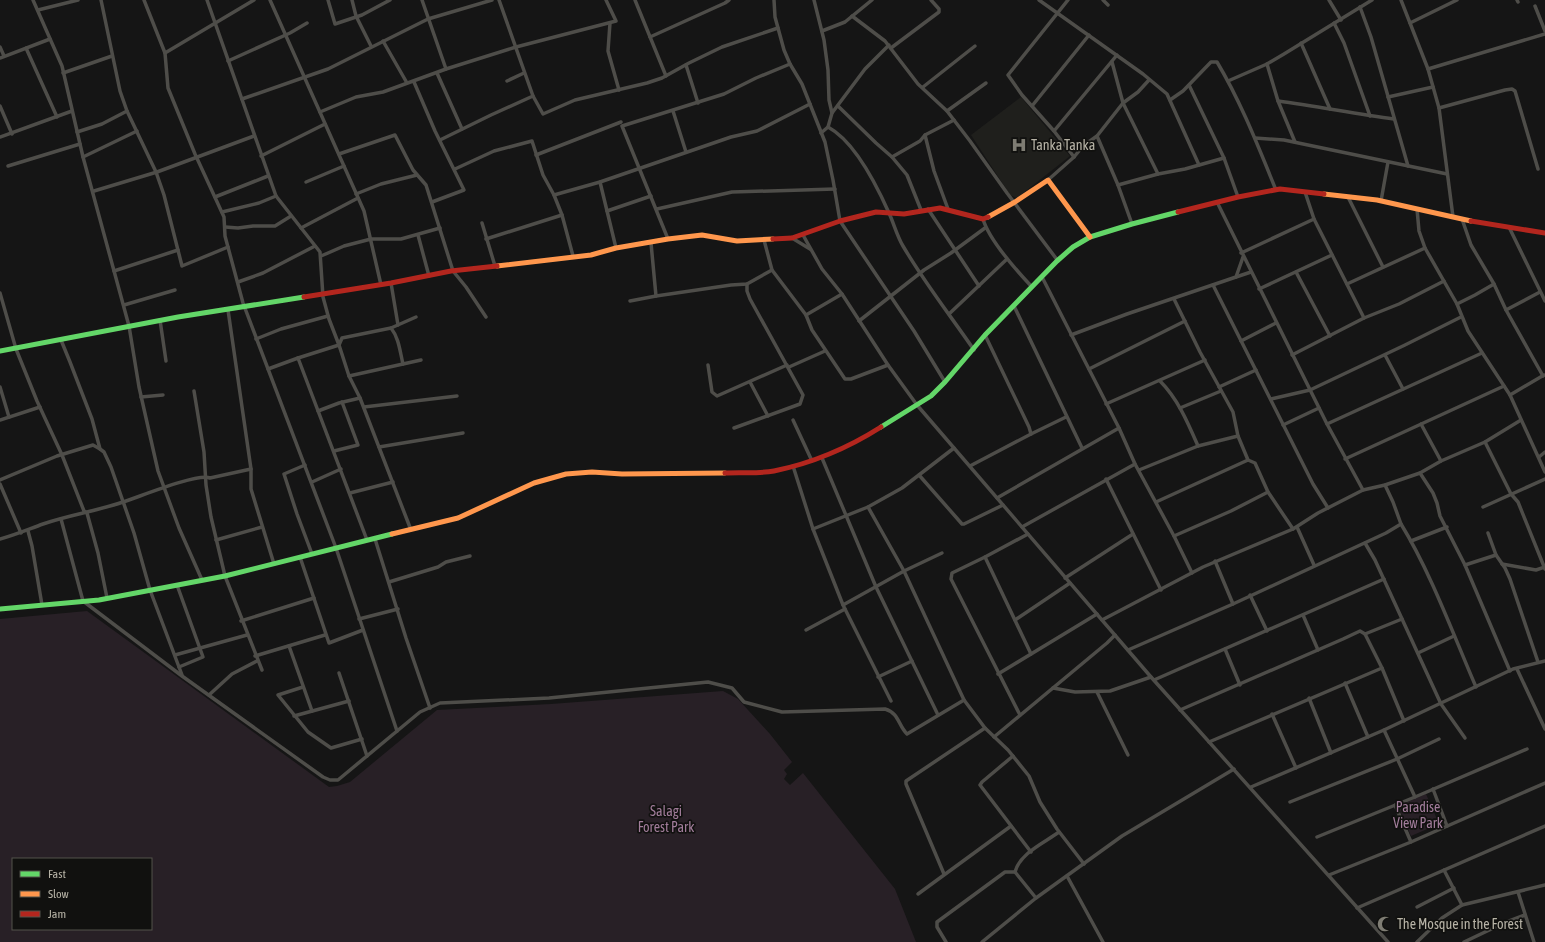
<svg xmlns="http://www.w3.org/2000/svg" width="1545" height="942" font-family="'Asap Condensed',sans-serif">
<rect width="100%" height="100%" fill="#151515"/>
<path fill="#1f1f1c" d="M1021,97L1070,156L1017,198L1010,195L971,135Z"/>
<g fill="#282026" fill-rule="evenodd">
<path d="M87,611L329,787L337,786L350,782L437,710L551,704L723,691L738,699L770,734L792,762L784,770L787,774L784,779L790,785L803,773L895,889L916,942H0V619ZM13,859H151V929H13Z"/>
<path d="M1426,794L1439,824L1411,836L1398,806Z"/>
</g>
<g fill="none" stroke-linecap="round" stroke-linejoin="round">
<g stroke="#4e4d49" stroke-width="3.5">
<path d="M33,0L62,66L83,157L129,326L139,387L158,471L179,528L202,580"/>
<path d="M101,0L120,91L127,111L156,172L164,195L182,266L228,247"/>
<path d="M144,0L165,53L168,88L195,154L224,217L225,236L243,303L336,548L397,731"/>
<path d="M207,0L276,196L320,252L323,297L329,319L339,345L349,376L360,398L411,530"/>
<path d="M270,0L364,211L381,285"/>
<path d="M328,0L335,24L362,15L390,0"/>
<path d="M352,0L356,16L371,46"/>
<path d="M422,0L446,69"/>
<path d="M499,0L533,96L543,114L575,100L647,83L662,78L689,63L722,47L778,28"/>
<path d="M635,0L666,76"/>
<path d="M774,0L775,17L784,50L790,64L802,84L825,142L833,180L840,221L914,331L945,382"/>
<path d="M814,0L824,40L828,70L829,100L832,113L828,127L821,133"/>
<path d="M1039,0L1143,74L1167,94L1199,165"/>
<path d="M1068,0L1008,75L1022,95L1054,131L1074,157"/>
<path d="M1103,0L1108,5"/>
<path d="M1329,0L1341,20"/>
<path d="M1401,0L1428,69L1439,108L1453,217"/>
<path d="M1517,0L1518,2"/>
<path d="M1535,6L1545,31"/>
<path d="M1360,7L1371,37L1408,166"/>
<path d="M38,10L78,0"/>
<path d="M852,16L885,41L918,84L947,111L970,141L1007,193L1058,261"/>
<path d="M610,23L608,51L619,90"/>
<path d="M1334,23L1344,43L1370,116"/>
<path d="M1410,23L1457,0"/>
<path d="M822,31L845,22L872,0"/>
<path d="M650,37L725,3L729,0"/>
<path d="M383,41L407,83"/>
<path d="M1301,43L1330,109"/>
<path d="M0,47L4,56"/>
<path d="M26,48L57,117"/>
<path d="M891,48L939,12V9L931,0"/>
<path d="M165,53L254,0"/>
<path d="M0,58L50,39"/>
<path d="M228,61L290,33L307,23"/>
<path d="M1112,62L1123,103L1158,174"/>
<path d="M1267,64L1278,101L1295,142"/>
<path d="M686,65L698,103"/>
<path d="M1428,69L1545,34"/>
<path d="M63,73L112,56"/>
<path d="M437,73L462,129"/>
<path d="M507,81L524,73"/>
<path d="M1228,81L1267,64L1284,54L1372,0"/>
<path d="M414,82L435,131L464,190L432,202"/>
<path d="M1189,85L1224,158L1238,197"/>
<path d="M923,87L975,46"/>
<path d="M1388,97L1433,87"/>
<path d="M242,99L328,69L428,19L492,0"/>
<path d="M1170,100L1183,91L1211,62H1217C1241,102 1258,146 1276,190"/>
<path d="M1278,101C1317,106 1355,114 1394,119"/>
<path d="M0,106L12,134"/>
<path d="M838,106L876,143L892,157L907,175L921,210"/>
<path d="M1032,106L1089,35"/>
<path d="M1439,108L1505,90L1512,89L1515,91L1538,169"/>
<path d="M673,111L686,152"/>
<path d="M947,111L986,83"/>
<path d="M320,112L356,97L383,92L446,69L516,47L616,21L606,0"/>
<path d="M832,113L865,69L889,45"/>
<path d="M828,127C854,141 877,186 889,213C894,224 897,236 903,246C924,282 950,315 974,350"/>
<path d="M1054,131L1117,55"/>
<path d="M77,132L102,124L127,111"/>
<path d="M925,135L934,171L948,209"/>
<path d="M1097,136L1118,185L1132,224"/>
<path d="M0,137L72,111"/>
<path d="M1255,138L1284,140L1447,174"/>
<path d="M440,140L491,115L533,96"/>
<path d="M339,154L395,135L413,170L426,185L453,271L466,287L486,317"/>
<path d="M536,155L621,122"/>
<path d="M261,156L325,124"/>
<path d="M83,157L137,131"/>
<path d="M892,157L920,141L925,135L954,120"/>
<path d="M8,166L80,144"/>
<path d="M455,169L494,151L532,141L543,175L554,195L562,215L573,256"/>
<path d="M1048,180L1074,157L1083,146L1097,136L1123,103L1138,92L1149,80"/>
<path d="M306,182L344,166"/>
<path d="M600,182L616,248"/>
<path d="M1118,185L1158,174L1185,169L1224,158"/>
<path d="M94,191L157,172L254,136"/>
<path d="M1305,192L1314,219L1364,318"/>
<path d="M356,194L381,184L417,175"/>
<path d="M554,195L600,182L731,137L757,131L810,104"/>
<path d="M215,197L268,176"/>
<path d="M1348,197L1383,267"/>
<path d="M1381,201L1388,162"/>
<path d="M1217,202L1327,424L1363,490"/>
<path d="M657,209L732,192L835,189"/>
<path d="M928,209L979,286"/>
<path d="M1417,209L1419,231L1425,248L1457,304L1468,331L1510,395L1545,472"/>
<path d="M607,211L651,196"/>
<path d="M222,212L259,203L276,196"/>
<path d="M983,219C989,240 1017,271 1032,287"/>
<path d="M1462,219L1471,245L1494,284L1506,310L1543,376"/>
<path d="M482,223L495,266"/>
<path d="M225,227L238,228L253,226H275L291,216"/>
<path d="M1509,227L1545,301"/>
<path d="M301,228L358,198"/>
<path d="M418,235L429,276"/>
<path d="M803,235L822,269L842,294L888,365L917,405L1151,677L1388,942"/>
<path d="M792,238L810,249"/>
<path d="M486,239L562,215"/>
<path d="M668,239L622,126L724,94L756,78L790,64"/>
<path d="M764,240L772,270L806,315L812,330L845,379H851L888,365"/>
<path d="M651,243L656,296"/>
<path d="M1241,253L1314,219"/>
<path d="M321,256L344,246L371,239H401L440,228"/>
<path d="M114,271L178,250"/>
<path d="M1296,272L1330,336"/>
<path d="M1042,277L1119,428L1135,464L1174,536L1192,573"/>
<path d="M1236,277L1251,272"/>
<path d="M238,282L263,273L315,246"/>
<path d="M391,283L398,325"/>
<path d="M1347,284L1425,248"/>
<path d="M1213,285L1313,484L1328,508"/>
<path d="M1259,289L1332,255"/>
<path d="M0,293L16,349L37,401L62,455L84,511L87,513L98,553L107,598"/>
<path d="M1174,299L1200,352L1233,412L1238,436L1248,460L1255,463L1268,492L1293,529"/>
<path d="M630,301L656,296L731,285L747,284L772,270"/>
<path d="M1457,304L1475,295L1494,284"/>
<path d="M124,305L175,290"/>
<path d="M1014,306L1082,448"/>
<path d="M228,310L251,469V489L274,564"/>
<path d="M1506,310L1540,292"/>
<path d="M949,314L1007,259"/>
<path d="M806,315L842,294"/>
<path d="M160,320L166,361"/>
<path d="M859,321L924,270L951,253L985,228"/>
<path d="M391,328C399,338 400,352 403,364"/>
<path d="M985,335L1029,427L1031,434"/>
<path d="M1071,335L1127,314L1236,277L1243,257"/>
<path d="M256,339L281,329L328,316"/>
<path d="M61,340L70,362L92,419L100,449L104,452L111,467L134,533L150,590L182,675"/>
<path d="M1241,341L1276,323"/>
<path d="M1292,355L1364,318L1399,304L1444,281"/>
<path d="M1385,355L1403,389"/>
<path d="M298,358L367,540"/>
<path d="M708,365L712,392L717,396L787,365"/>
<path d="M789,367L825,351"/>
<path d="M268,369L298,358L339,345L342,338L391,328L416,317"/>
<path d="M1089,369L1185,321"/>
<path d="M349,376L421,360"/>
<path d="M1160,381C1178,399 1188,423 1198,446"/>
<path d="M750,382L768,416"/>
<path d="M0,387L9,417"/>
<path d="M1219,387L1256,370"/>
<path d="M194,391L204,452L206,485L211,517L225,576L262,670"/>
<path d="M1510,395L1544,375"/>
<path d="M141,397L163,395"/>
<path d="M1271,399L1310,390L1405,345L1461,317"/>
<path d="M1106,404L1205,360"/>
<path d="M364,407L457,396"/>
<path d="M1180,408L1221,391"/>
<path d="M318,411L339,403L360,398"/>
<path d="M0,420L40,407"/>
<path d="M793,420L812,461"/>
<path d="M1327,424L1482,353"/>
<path d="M1421,424L1441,461"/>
<path d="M1283,425L1319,408"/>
<path d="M734,428L800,404L803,395L750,299L747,291V284"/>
<path d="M1485,442L1511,494L1518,502L1545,569"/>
<path d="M379,447L463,433"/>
<path d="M334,451L358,445L342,402"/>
<path d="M1539,457L1545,452"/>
<path d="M822,458L876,587L938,715"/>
<path d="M1345,459L1504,386"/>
<path d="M305,465L284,474L297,514L312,554"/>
<path d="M793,466L813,529L843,605L891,701"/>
<path d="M970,466L1031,434L1066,417"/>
<path d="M1139,470L1198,446L1238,436"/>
<path d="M1420,473L1433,493L1437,503L1440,516L1465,565L1510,671"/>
<path d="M919,475L962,524H964L1003,505"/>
<path d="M1106,479L1161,590"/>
<path d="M0,480L57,456L93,445L100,449"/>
<path d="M312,482L341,469"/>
<path d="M0,484L21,533"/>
<path d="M350,493L393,482"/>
<path d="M997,498L1119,428"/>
<path d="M1156,502L1248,460"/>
<path d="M868,507L904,571L964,700L985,728L1008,750L1029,776L1040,802L1057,829L1084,864"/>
<path d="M1483,507L1545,479"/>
<path d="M61,519L83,601L182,676L323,777L330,780H338L420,712L440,703L549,698L708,682L732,688L744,702L782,712L885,709C899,713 898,725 907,734L964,700"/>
<path d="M1401,524C1431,573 1453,634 1476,687"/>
<path d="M1022,527L1135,464"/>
<path d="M1297,527L1314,565"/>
<path d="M813,529L868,507L902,488L954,448"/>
<path d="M28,531L32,546L42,605"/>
<path d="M1488,533L1496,555L1505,568L1510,579L1538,662"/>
<path d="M1174,536L1231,511L1268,492"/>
<path d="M0,539C15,535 29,529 43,524C69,515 97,511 123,502C139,497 197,473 210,478L251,469"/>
<path d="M375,539L406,638L430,708"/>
<path d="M216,540L262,527"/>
<path d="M1411,541L1447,527"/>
<path d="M1365,543L1375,560L1441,704L1465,738"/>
<path d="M300,557L329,643L363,630"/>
<path d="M985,557L1031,654"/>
<path d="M1215,561L1233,604"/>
<path d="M1502,564L1536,570L1545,567"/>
<path d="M1465,565L1496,555"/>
<path d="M1065,578L1133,534"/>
<path d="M389,582L438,567L446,562L470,556"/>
<path d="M177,585L203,657L179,667"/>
<path d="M1250,595L1267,631"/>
<path d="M843,605L904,571L942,553"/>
<path d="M1303,615L1318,650"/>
<path d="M359,619L398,609"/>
<path d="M1015,620L1070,583"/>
<path d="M1102,620L1203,567L1293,529L1318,513L1363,490L1385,485L1420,473L1441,461L1485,442L1521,420"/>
<path d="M241,621L314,598"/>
<path d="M806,630L845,609"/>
<path d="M1365,634L1382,668L1404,721"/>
<path d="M289,646L312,711"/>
<path d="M1225,649L1240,685"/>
<path d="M1128,650L1233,604L1386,533L1401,524L1393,502L1385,485"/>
<path d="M1418,653L1454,636"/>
<path d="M175,655L247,635"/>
<path d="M255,656L325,635"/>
<path d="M1517,669L1545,729"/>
<path d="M339,673L367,756"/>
<path d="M998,674L1097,614"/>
<path d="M878,677L912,661"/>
<path d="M1154,680L1384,579"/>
<path d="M1345,683L1368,737"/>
<path d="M303,687L278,695L308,732L331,748L362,739"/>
<path d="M1053,688L1075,692L1110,691L1151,677"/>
<path d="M1097,692L1128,755"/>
<path d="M209,695L232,674L257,661"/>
<path d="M1309,698L1331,753"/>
<path d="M1180,710L1343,639L1360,631L1365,634L1402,619"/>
<path d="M1272,714L1296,768"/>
<path d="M1020,715L951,579L952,573L985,557L1028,534"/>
<path d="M294,716L349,701"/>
<path d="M1384,730L1415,797"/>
<path d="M994,737L1107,643L1115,635"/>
<path d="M1209,742L1382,668"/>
<path d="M1013,756L982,782L980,785L1031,852"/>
<path d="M1251,787L1384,730L1513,669L1545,661"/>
<path d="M1433,789L1447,826"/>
<path d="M1290,802L1397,759L1439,739"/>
<path d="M1395,805L1411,842"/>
<path d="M1317,837L1415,797L1527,749"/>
<path d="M1444,870L1462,905"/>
<path d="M944,874L906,784V781L985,728"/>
<path d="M1329,875L1411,842L1545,783"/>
<path d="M1067,876L1103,942"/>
<path d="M1518,892L1534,942"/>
<path d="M918,894L1011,826"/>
<path d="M1036,898L1015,872C1020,853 1044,843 1059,832"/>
<path d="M1417,907L1454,888"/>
<path d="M1357,908L1545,826"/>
<path d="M946,942L937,927V922L1005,872H1015"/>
<path d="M982,942L1036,898L1122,836L1234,769"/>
<path d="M1417,942L1442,918L1462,905L1545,885"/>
<path d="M1464,942L1504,923L1525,915"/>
</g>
<g stroke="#63d668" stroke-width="5">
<path d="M0,351L178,317L304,297"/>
<path d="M881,427L931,396L945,382L985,335L1057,261L1073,247L1090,237L1132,224L1178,212"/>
<path d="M0,609L99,600L225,576L392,534"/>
</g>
<g stroke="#ff974d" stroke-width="5">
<path d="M1324,194L1377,200L1471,221"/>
<path d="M988,217L1015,202L1048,180L1090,237"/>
<path d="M497,266L591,255L616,248L668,239L702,235L737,241L773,239"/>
<path d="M392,534L458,518L534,483L566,474L592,472L622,474L725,473"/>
</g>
<g stroke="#b3261e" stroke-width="5">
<path d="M1178,212L1238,197L1280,189L1324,194"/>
<path d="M1471,221L1545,233"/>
<path d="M773,239L792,238L840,221L876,212L904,214L940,208L983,219L988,217"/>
<path d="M304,297L391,283L451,271L497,266"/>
<path d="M725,473C741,472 759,474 774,471C813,463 848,448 881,427"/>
</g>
</g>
<defs>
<symbol id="hospital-bare" viewBox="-9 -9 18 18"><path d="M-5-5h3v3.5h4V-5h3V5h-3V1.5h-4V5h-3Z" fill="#7e7c73" stroke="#11110f" stroke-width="2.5" paint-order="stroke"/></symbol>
<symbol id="mosque-bare" viewBox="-9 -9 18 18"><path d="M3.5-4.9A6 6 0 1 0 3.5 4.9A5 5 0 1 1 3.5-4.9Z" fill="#7e7c73" stroke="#11110f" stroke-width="2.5" paint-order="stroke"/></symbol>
</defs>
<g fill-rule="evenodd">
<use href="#hospital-bare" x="1008" y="134" width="22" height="22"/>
<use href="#mosque-bare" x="1374" y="913" width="22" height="22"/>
</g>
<g text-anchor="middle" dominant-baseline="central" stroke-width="3.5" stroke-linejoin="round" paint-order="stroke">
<g font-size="14" fill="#b7b3a6" stroke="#11110f" text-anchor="start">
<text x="1031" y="145">Tanka Tanka</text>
<text x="1397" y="924">The Mosque in the Forest</text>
</g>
<g font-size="14" fill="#a27d9b" stroke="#11110f">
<text x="1418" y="807">Paradise<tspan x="1418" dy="16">View Park</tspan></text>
<text x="666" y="811">Salagi<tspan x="666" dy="16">Forest Park</tspan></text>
</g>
</g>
<rect x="12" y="858" width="140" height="72" fill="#11110f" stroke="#53524b"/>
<rect x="20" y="871" width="20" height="6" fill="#63d668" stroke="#53524b"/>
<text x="48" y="878" font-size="12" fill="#b7b3a6">Fast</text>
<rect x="20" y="891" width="20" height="6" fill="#ff974d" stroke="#53524b"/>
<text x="48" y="898" font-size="12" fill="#b7b3a6">Slow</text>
<rect x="20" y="911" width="20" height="6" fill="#b3261e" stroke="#53524b"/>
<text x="48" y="918" font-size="12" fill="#b7b3a6">Jam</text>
</svg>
